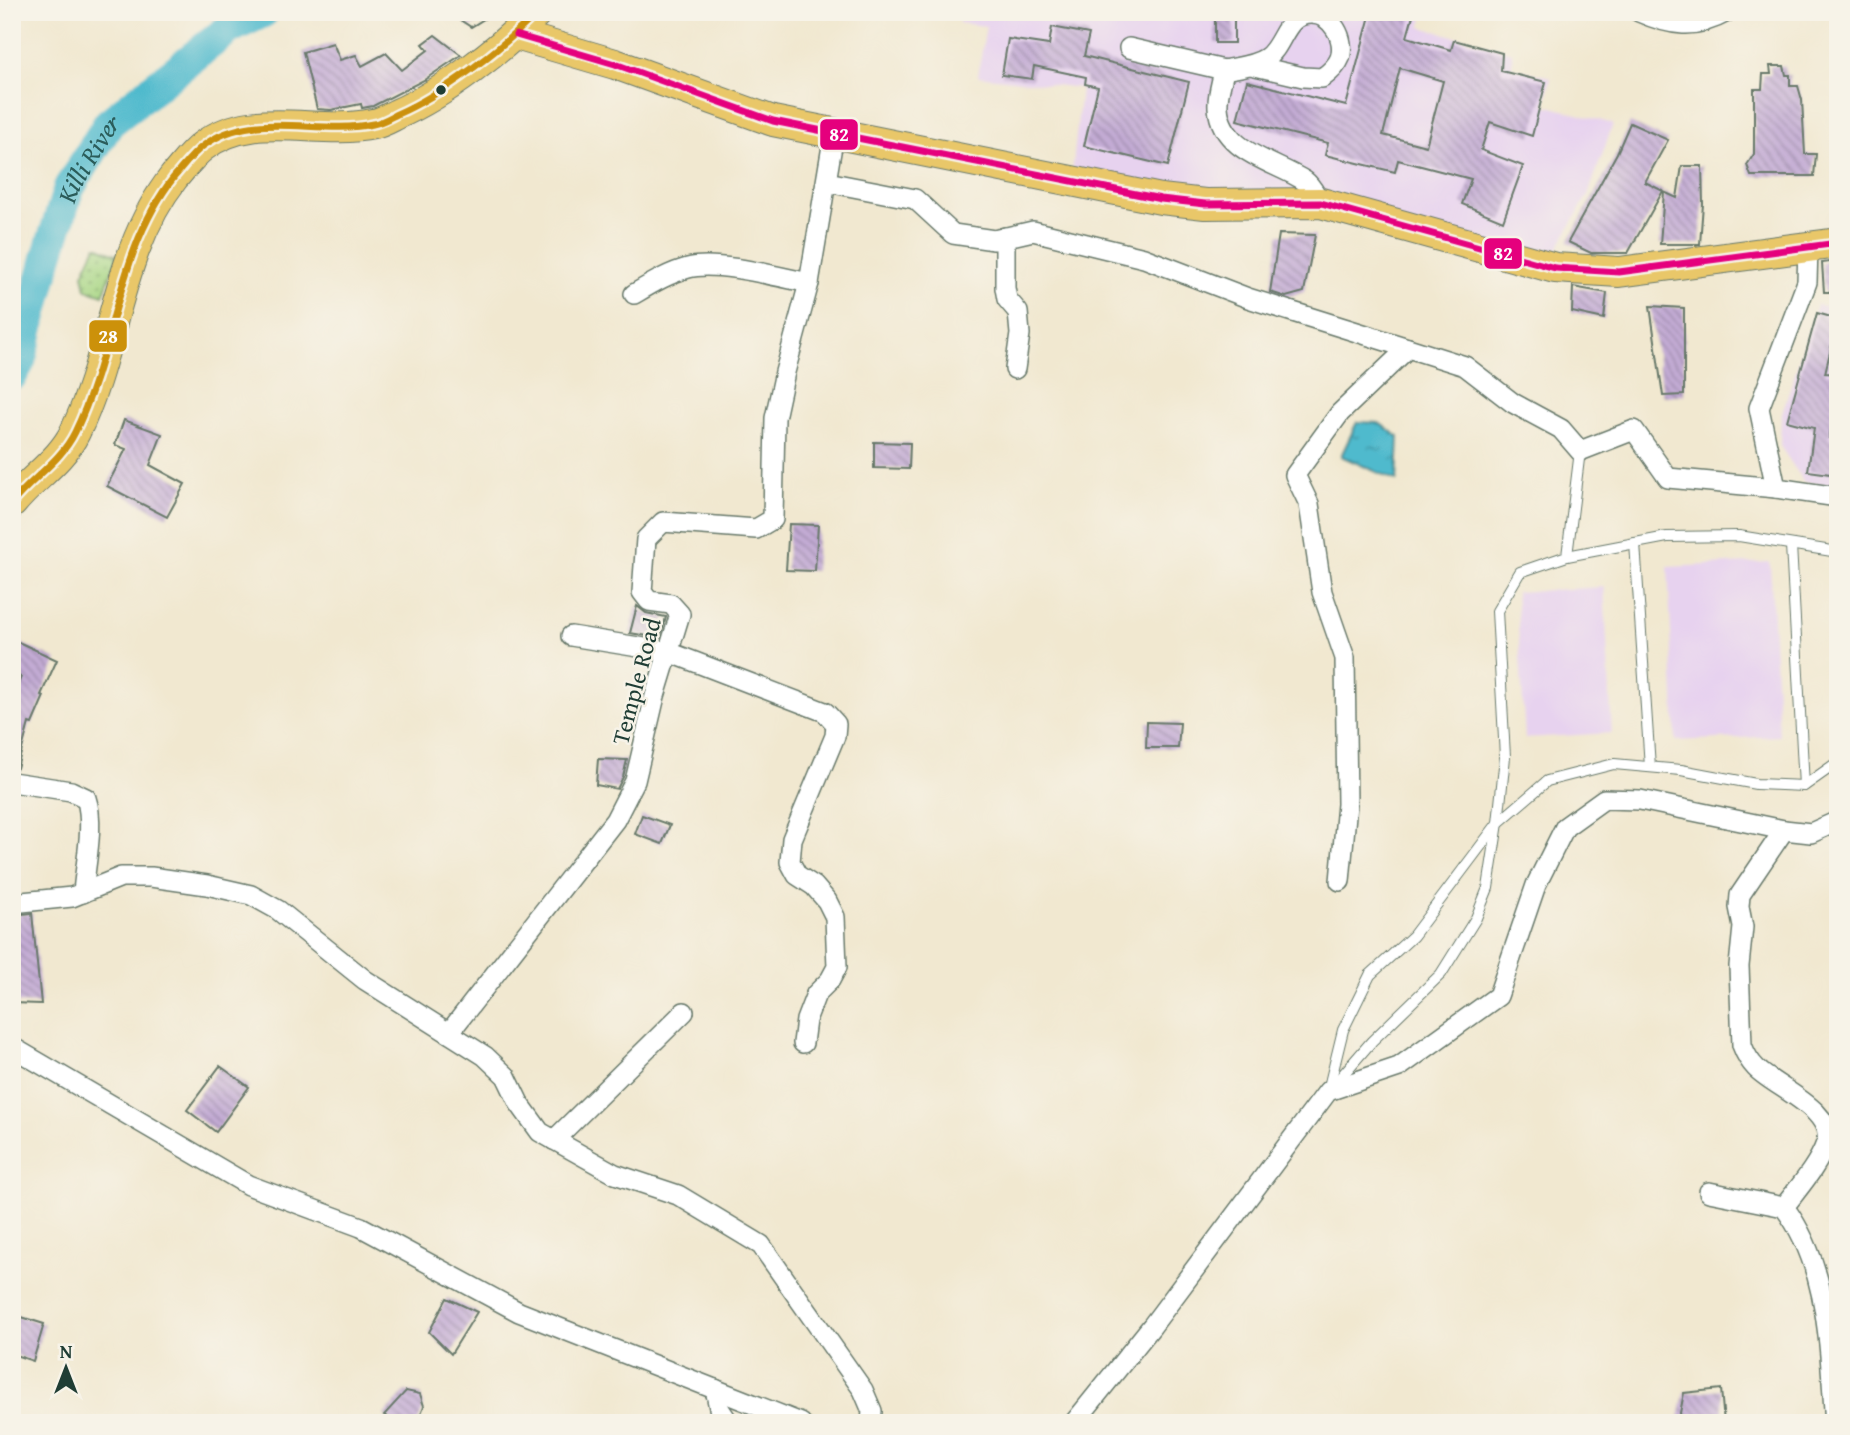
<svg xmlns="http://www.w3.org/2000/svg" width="1850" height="1435" font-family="'Gentium Book Plus',serif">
<defs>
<pattern id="park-dots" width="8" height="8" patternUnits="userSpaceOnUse" patternTransform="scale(1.75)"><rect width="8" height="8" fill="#a7d683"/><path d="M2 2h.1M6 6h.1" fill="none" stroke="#87af6c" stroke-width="1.8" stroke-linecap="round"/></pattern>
<pattern id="water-ripples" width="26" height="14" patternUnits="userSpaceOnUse" patternTransform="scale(1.75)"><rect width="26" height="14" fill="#50bacd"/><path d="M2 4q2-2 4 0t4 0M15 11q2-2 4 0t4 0" fill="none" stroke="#4298a7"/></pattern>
<pattern id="building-back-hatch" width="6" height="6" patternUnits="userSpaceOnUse" patternTransform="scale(1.75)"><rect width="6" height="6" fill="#c3abd4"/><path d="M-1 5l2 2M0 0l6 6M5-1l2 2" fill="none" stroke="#9e8cad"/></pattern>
</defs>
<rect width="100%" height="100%" fill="#f7f3e8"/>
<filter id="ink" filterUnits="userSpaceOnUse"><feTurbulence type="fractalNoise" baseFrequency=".0143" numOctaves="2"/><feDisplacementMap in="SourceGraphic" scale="14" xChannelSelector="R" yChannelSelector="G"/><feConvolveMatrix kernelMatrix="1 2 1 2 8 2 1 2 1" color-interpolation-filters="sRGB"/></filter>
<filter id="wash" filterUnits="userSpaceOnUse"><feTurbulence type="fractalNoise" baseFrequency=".00686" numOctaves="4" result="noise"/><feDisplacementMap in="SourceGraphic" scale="28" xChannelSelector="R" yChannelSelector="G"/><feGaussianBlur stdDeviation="1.57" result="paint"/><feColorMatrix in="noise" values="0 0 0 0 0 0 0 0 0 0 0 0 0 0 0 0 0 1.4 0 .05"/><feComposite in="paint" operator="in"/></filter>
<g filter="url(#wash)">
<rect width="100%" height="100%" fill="#f1e8d0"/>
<g fill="#e7d2ef">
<path d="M959,12H1424L1421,27L1512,52V68L1551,77L1545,105L1613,124L1588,195L1552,258L1072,175L1081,88L978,76L986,26L959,23Z"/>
<path d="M1817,305L1838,308V487L1804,482L1780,446L1781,416Z"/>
<path d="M1770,562L1779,736L1676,741L1668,567Z"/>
<path d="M1604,587L1612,733L1525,738L1516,592Z"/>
</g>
<path fill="url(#park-dots)" stroke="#638a5c" stroke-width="2" d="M96,246L118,255L103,295L86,289L83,274Z"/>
<path fill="url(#water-ripples)" stroke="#387c80" stroke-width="2" d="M1357,422L1379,423L1399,437L1397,481L1341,456Z"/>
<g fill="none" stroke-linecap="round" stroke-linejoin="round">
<path stroke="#50bacd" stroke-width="32" id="s1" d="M12,375L20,361L47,258L69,188L109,123L230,28L263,12"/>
</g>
<g id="blocks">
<g fill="url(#building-back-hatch)" fill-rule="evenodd">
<path d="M448,12H495L471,27Z"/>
<rect x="1215" y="12" width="19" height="31"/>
<path d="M1371,12H1414L1407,37L1451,50L1454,40L1502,53L1501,71L1546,82L1532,136L1490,122L1481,150L1523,166L1503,221L1462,204L1471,179L1398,160L1395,172L1325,155L1328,143L1237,120L1247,81L1346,106ZM1400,68L1443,81L1426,146L1383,135Z"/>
<path d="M1052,27L1089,34L1084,56L1189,82L1168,166L1084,146L1098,87L1085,84L1086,77L1034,66L1032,79L1002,75L1008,39L1049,45Z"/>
<path d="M435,35L461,55L424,80L373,106L362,108L361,104L331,110L317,109L303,52L333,43L340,60L356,55L362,66L386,53L402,70L428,50L423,44Z"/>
<path d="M1770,66H1784L1786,75H1790V86H1798L1802,100L1805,154H1816L1814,176H1751L1747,165L1754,154V89H1762L1763,74H1771Z"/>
<path d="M1630,123L1668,140L1645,182L1663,191L1628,253H1591L1568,242L1617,153Z"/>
<path d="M1682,166H1702L1703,204L1700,244H1660L1664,192L1677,198Z"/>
<path d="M1279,234L1315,235L1304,292L1286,297L1270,292Z"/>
<path d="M1838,261V292H1824L1822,263Z"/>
<path d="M1573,287L1607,293L1604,319L1572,312Z"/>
<path d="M1650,306L1684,308V395L1663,396Z"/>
<path d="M1817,313L1838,319L1825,373L1838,374L1834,404L1837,405L1829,438L1838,439V475L1808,471L1814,428L1787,421Z"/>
<path d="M124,420L162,434L150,465L185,484L167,517L107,486L126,449L115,445Z"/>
<path d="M874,442L910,443L909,469L874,468Z"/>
<path d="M789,524L818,525L815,571L786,570Z"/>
<path d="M637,606L646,613L666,617L660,638L630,633Z"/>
<path d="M12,639L57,660L41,695L44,696L32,724L29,723L17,768L12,767V698L21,677L12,673Z"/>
<path d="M1147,722L1180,723L1178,748H1146Z"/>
<path d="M598,759L627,760L623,777L617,789L596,785Z"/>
<path d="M642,815L670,825L662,844L635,834Z"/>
<path d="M32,913L41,1004L12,1003V915Z"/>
<path d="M220,1066L249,1087L216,1132L187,1110Z"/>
<path d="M447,1298L477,1312L451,1354L429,1332Z"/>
<path d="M12,1314L44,1324L33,1361L12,1354Z"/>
<path d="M1721,1389L1724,1423H1678L1684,1393Z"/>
<path d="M406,1391L420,1394L424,1406L417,1423H396L384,1415Z"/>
</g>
</g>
</g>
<g filter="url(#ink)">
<use href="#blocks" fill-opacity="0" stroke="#68796b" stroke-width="2"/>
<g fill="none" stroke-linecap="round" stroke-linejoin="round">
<defs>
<g id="lane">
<path d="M1635,543L1650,767"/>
<path d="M1791,545L1804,786"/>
<path d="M1567,556L1667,537L1739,536L1838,552"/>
<path d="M1333,1086L1372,1041L1441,974L1476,918L1488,888L1498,823L1547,781L1614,764L1681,770L1756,784L1804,786L1838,762"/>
<path d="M1328,1091L1343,1030L1370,975L1413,936L1498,823L1505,757L1497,611L1520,572L1567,556L1580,451"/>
</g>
<g id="street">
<path d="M1639,12C1671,26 1695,30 1727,12"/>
<path d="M1129,48L1224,70C1222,82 1217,95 1218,107C1221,152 1274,161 1305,181C1312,186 1316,196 1321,203"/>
<path d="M1224,70C1238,67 1254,66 1266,58C1284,46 1284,14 1311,14C1332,14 1346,39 1340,58C1337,66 1329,73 1322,78L1303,77L1251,65"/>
<path d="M827,182L915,199L953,234L994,240L1033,231L1144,258L1248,298L1408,348"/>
<path d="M1005,237V288L1007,299L1018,312L1020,334L1015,369"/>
<path d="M1808,247L1807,282L1759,408L1776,488L1838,497"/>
<path d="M634,294C651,284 669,273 688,268C716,260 779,277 809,283"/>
<path d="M571,636L669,652L825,712L836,724L835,736L792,839L790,862L797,875L814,886L827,901L835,917L837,967L830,980L816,994L806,1020L803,1043"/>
<path d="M12,782L71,791L86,798C95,824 85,865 83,893"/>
<path d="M1784,830L1740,895L1739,907L1743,927L1739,966L1742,1045C1745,1053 1749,1061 1756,1068C1774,1087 1837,1111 1826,1143C1818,1166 1799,1187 1784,1207"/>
<path d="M1340,881L1347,804L1345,658L1322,592L1309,504L1295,475L1340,413L1408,348L1465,366L1513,403L1561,429L1580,451L1634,430L1668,478L1776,488"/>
<path d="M12,903L72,897L121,877H151L207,885L251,895L278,910L365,980L485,1056L506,1076L519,1103L540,1132L615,1174L678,1195L761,1245L863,1390L872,1411L871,1423"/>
<path d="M449,1033L615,820L635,781L655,696L680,614L671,604L649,601L642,592L646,539L663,522L756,529L773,519L775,418L785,372L809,283L834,134"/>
<path d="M12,1047L248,1185L361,1227L519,1312L801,1423"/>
<path d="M554,1140L684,1012"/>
<path d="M1709,1192L1784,1207C1830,1268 1829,1350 1835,1423"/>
<path d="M715,1389L719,1408L729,1423"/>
<path d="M1074,1423L1152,1326L1328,1091L1399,1067L1498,996L1536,885L1565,827L1604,799L1640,800L1784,830L1811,833L1838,821"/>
</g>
<g id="primary">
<path d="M516,35L615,64L773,121L1161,199L1205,204L1321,203L1555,268L1619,272L1838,243"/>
<path d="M12,503C32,478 61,461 75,432C115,350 116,251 174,177C183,167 192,154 203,146C253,108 317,136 373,124C381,123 389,118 397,114C443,94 502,49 537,12"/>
</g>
</defs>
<use href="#lane" stroke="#68796b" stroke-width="12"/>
<use href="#street" stroke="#68796b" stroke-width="22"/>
<use href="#primary" stroke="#68796b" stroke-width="32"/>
<use href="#lane" stroke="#fff" stroke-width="10"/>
<use href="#street" stroke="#fff" stroke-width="19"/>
<use href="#primary" stroke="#e9c769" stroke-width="30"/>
<defs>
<path id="bus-1" d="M12,503C32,478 61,461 75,432C115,350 116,251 174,177C183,167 192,154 203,146C253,108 317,136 373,124C381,123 389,118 397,114C443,94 502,49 537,12"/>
<path id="bus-2" d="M516,35L615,64L773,121L1161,199L1205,204L1321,203L1555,268L1619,272L1838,243"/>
</defs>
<use href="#bus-1" stroke="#f7f3e8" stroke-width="12"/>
<use href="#bus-2" stroke="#f7f3e8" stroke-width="12"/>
<use href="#bus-1" stroke="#cc910a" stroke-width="7"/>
<use href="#bus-2" stroke="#e5007d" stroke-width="7"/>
</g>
</g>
<circle fill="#1f3d34" stroke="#f7f3e8" stroke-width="2.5" cx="441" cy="90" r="6"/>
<g text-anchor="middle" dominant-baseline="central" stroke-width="5" stroke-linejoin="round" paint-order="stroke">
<g font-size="24" fill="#1f3d34" stroke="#f7f3e8">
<text transform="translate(636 681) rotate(-75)">Temple Road</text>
</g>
<g font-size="26" font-style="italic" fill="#2b5c5a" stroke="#f7f3e8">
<text stroke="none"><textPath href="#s1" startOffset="231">Killi River</textPath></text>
</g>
</g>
<g stroke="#f7f3e8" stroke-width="2.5">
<rect x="819" y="118" width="40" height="33" rx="7" fill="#e5007d"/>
<rect x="1483" y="237" width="40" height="33" rx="7" fill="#e5007d"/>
<rect x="88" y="319" width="40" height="34" rx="7" fill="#cc910a"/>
</g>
<g font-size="19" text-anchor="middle" font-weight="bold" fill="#fff">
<text x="839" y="141">82</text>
<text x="1503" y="260">82</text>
<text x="108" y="343">28</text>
</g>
<rect width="1850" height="1435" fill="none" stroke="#f7f3e8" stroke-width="42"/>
<g transform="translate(66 1368)" stroke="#f7f3e8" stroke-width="5" paint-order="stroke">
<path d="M0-5L12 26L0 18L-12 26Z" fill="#1f3d34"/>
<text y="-10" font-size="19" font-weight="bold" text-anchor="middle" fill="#1f3d34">N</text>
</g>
</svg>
